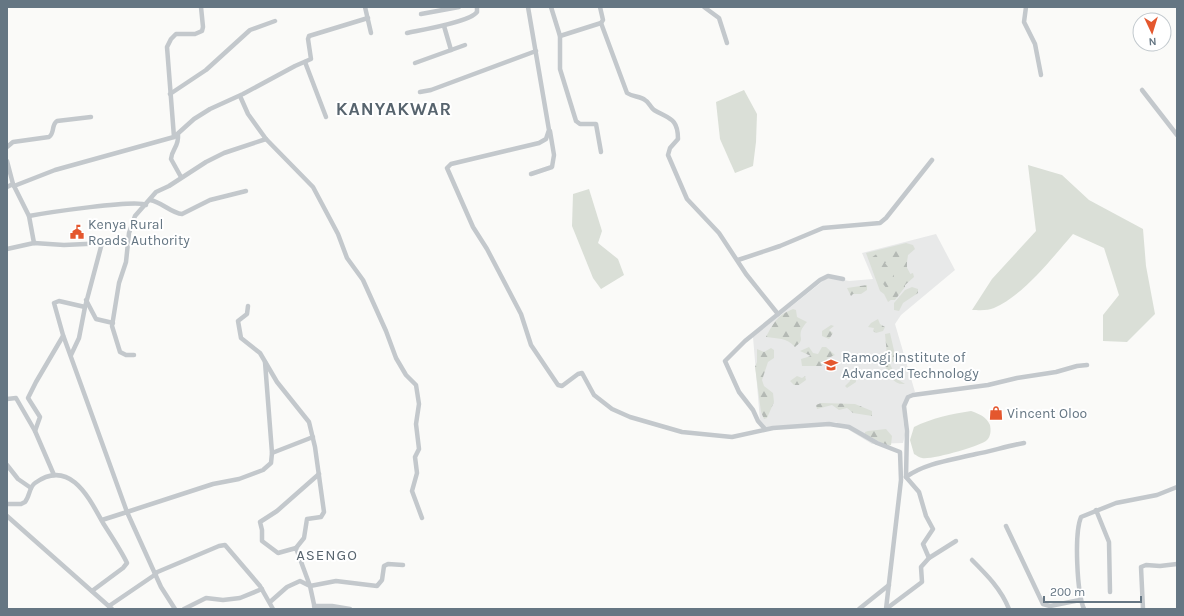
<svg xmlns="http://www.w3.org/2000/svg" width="1184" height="616" font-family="Karla,sans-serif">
<defs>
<pattern id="forest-firs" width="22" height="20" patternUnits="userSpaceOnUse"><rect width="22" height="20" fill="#dadfd7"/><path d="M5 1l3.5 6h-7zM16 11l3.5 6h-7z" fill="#b4b9b4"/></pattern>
</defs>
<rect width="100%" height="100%" fill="#fafaf8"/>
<path fill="#e8e9e9" d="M936,234L955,270L901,315L895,324L915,392L907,395L903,417L905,435L903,443L872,444L836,422L766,428L760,421L753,337L828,277L849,281L873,279L862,253Z"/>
<g fill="#dadfd7">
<path d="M744,90L757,114L756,142L753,166L735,173L720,139L716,102Z"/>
<path d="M1028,165L1062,175L1089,200L1143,229L1146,266L1155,314L1127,342L1103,341V315L1119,295L1104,248L1073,234C1052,258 1024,295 994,308C988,311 978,310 972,310L992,279L1036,231Z"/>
<path d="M589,189L602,231L598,243L618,259L624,275L601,289L593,278L572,226L573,194Z"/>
<path d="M906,243L913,245L915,249L908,255L907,262L905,264L912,277L895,297L888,302L884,294L880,291L866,253Z"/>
<path d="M971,411C979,414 986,416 990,425C991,430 991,436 987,440C981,446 932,460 922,458C920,458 916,455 914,454L910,440L914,427C932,418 951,414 971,411Z"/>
</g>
<g fill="url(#forest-firs)">
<path d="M889,249L898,251L902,249L904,253L900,257V260L885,263L894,275L892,293C885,289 876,274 875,266L871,262V258L882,250Z"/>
<path d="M902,261L907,262V271L899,273L898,268Z"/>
<path d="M913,273L914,277L905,285V287L895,300H891L890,295C899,291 901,277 913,273Z"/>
<path d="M867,285V290L861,294H853L851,296L847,288Z"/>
<path d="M912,287L918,289V293L903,303L899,311L894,310V303L905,290Z"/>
<path d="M793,309L796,310L797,317L807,322C805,324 802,328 801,331C799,340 805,339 795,347C786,337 778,339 766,337C773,324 777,315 793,309Z"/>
<path d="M878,319L880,324L885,327L883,331L876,333L873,331L874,328L868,327L871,323Z"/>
<path d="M831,325L834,326L829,330L833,333L829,339L822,336V331Z"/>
<path d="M890,333L896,359L890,364L897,379L905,384C893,385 890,376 885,366L887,355L885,334Z"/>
<path d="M809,347L813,353L818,354L822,347H826L835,355L828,358L822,366H802L801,359L811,356L800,351Z"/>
<path d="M771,348L774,350V358L768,362L762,380L764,386L773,393L774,402L767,418L764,419L761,412L755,367L757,362V349L764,352Z"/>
<circle cx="879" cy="360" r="4.5"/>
<path d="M855,372L856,382L847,388L845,386L850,381L849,374Z"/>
<path d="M797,376L802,378L805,376L806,380L799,385H794L790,381Z"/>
<path d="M821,403L855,404L872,411V416L853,413L847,408L839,410L832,405L817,409L816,405Z"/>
<path d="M886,429L892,436L891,445L888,446L865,434V432L868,431Z"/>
</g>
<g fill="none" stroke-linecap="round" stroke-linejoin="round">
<g stroke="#c3c8cc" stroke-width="4.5">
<path d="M365,7L371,33"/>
<path d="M528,7L549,130L546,139L539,143L451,164L447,168L473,227L487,249L521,314L531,345L558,385L562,386L578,374L582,373L594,395L612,409L630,417L682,432L732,437L773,428L829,424L849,427L877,443L900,452L901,480L886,609"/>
<path d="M551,7L560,36V69L576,121L580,124H596L601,152"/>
<path d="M704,7L719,18L727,43"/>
<path d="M1026,7L1024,22L1035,44L1041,75"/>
<path d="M421,14L459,7"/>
<path d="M601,23L627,93C633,97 640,96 645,100C649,102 650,107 654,110C669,119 678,118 678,139L670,148L668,155L687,199L719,233L746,274L778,314"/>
<path d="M444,26L451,50"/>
<path d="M407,33C421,30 470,22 477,12V7"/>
<path d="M560,36L601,23L603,20L600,7"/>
<path d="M305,62L326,117"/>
<path d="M415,63L465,45"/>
<path d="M1142,90L1177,135"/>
<path d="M420,92L431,90L536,51"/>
<path d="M170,94L206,70L250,30L275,21"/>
<path d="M240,96L248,114L266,139L313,187L338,234L347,258L363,280L386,331L396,358L406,375L416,385L419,404L416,424L419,449L415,457L417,473L412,491L422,518"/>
<path d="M178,135C179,147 172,148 171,159L181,177"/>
<path d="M174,137L167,47L171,39L176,34H195L202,31L203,27L201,7"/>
<path d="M7,147L13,142L49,137C55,133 51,125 57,121L91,117"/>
<path d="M7,161L13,184"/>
<path d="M531,174L552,167L554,155L550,131"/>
<path d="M14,186L29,216L34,243"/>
<path d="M7,187L13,184L14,186L55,170L174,137L194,119L210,109L243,94L295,66L311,59L308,39L309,36L368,18"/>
<path d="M150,200C162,202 171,213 182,214L210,200L246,191"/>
<path d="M29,216C45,213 137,199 146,205"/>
<path d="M7,249L34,243L64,245L128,242"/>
<path d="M738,260L780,246L823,228L880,223L886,218L932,160"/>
<path d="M86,300L96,319L113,323"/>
<path d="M248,306L247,314L238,321L241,338L260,353L277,382L309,422L315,447L324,512L321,517L307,519L304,538L296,548"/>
<path d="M85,307L59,301L54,303L63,335L127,512L213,484L239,479L263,470L271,463L272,453L265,362"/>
<path d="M71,355L79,338L85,307L102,243"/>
<path d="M134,355H126L120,352L112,326L119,283L126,262L129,233L135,216L156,192L169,186L206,162L224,153L266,139"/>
<path d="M7,399L16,398L35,431L54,475"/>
<path d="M765,429L758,421L753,410L739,392L725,361L745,341L820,280L828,276L843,279"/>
<path d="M35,431L40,417L28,398L36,382L63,336"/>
<path d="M272,453L313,437"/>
<path d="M7,465L18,479L31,488"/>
<path d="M319,474L277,511L260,522L262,530V541L278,553L296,548L310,586L336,581L377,586L382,580L384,566L388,564L403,565"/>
<path d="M906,477C925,463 952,460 976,454C992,451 1007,446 1024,443"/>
<path d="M7,504H21L25,502C30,496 29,487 35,483C70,458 89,498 103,523C110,534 122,552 127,563L123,568L92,591"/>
<path d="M1096,510L1109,542L1110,592"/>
<path d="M7,516L112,609"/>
<path d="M102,520L127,512L161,587L175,609"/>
<path d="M1006,526L1043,604L1050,606L1080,600"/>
<path d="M929,558L923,544L933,529L926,516L919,492L906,477L907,431L904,406L908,397L913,395L988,385L1017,378L1056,372L1077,366L1087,365"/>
<path d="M972,560C987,575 1001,589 1009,609"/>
<path d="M155,573L219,546L225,545L260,586L273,609"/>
<path d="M270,602L287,587L300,581L310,586L315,609"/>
<path d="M109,606L156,574"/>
<path d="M314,606H332L350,609"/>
<path d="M184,609L206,598L223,600L240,598L262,589"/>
<path d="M859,609L889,585"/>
<path d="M886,609L922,582L921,567L929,558L956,541"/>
<path d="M1084,609C1077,593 1074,534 1081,517L1116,503L1157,495L1177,487"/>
<path d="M1143,609L1141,567L1146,565L1160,566L1177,564"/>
</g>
</g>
<defs>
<symbol id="civic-bare" viewBox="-9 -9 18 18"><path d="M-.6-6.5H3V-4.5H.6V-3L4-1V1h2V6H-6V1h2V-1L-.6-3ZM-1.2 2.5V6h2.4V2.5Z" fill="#e4572e" stroke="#fff" stroke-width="2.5" paint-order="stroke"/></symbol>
<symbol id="university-bare" viewBox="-9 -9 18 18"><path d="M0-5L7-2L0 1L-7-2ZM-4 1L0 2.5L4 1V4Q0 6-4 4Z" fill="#e4572e" stroke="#fff" stroke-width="2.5" paint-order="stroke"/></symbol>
<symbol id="shop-bare" viewBox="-9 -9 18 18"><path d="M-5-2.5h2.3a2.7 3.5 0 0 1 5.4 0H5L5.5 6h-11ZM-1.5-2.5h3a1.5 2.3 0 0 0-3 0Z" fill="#e4572e" stroke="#fff" stroke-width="2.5" paint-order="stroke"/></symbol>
</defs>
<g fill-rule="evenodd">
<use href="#civic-bare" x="67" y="222" width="20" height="20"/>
<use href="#university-bare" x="821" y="355" width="20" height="20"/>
<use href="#shop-bare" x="986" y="403" width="20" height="20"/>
</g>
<g text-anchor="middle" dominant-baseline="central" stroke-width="4" stroke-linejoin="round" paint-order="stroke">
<g font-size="14" fill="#657683" stroke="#fff" text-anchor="start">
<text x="88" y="224">Kenya Rural<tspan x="88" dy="16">Roads Authority</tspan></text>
<text x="842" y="357">Ramogi Institute of<tspan x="842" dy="16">Advanced Technology</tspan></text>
<text x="1007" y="413">Vincent Oloo</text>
</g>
<g font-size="15" letter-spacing="1" fill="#57646e" stroke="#fff">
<text x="327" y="555">ASENGO</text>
</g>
<g font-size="18" font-weight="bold" letter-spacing="1" fill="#57646e" stroke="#fff">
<text x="394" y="109">KANYAKWAR</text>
</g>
</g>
<rect width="1184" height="616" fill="none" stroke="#657683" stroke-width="16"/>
<g transform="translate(1152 32) rotate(176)"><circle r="19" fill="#ffffff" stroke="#c1c8cd"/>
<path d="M0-3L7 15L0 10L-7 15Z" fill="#e4572e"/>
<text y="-6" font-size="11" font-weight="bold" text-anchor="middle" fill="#657683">N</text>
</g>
<path d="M1044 596v6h97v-6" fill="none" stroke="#657683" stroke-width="2"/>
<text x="1050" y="596" font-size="12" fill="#657683" stroke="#ffffff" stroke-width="3" paint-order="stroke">200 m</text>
</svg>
